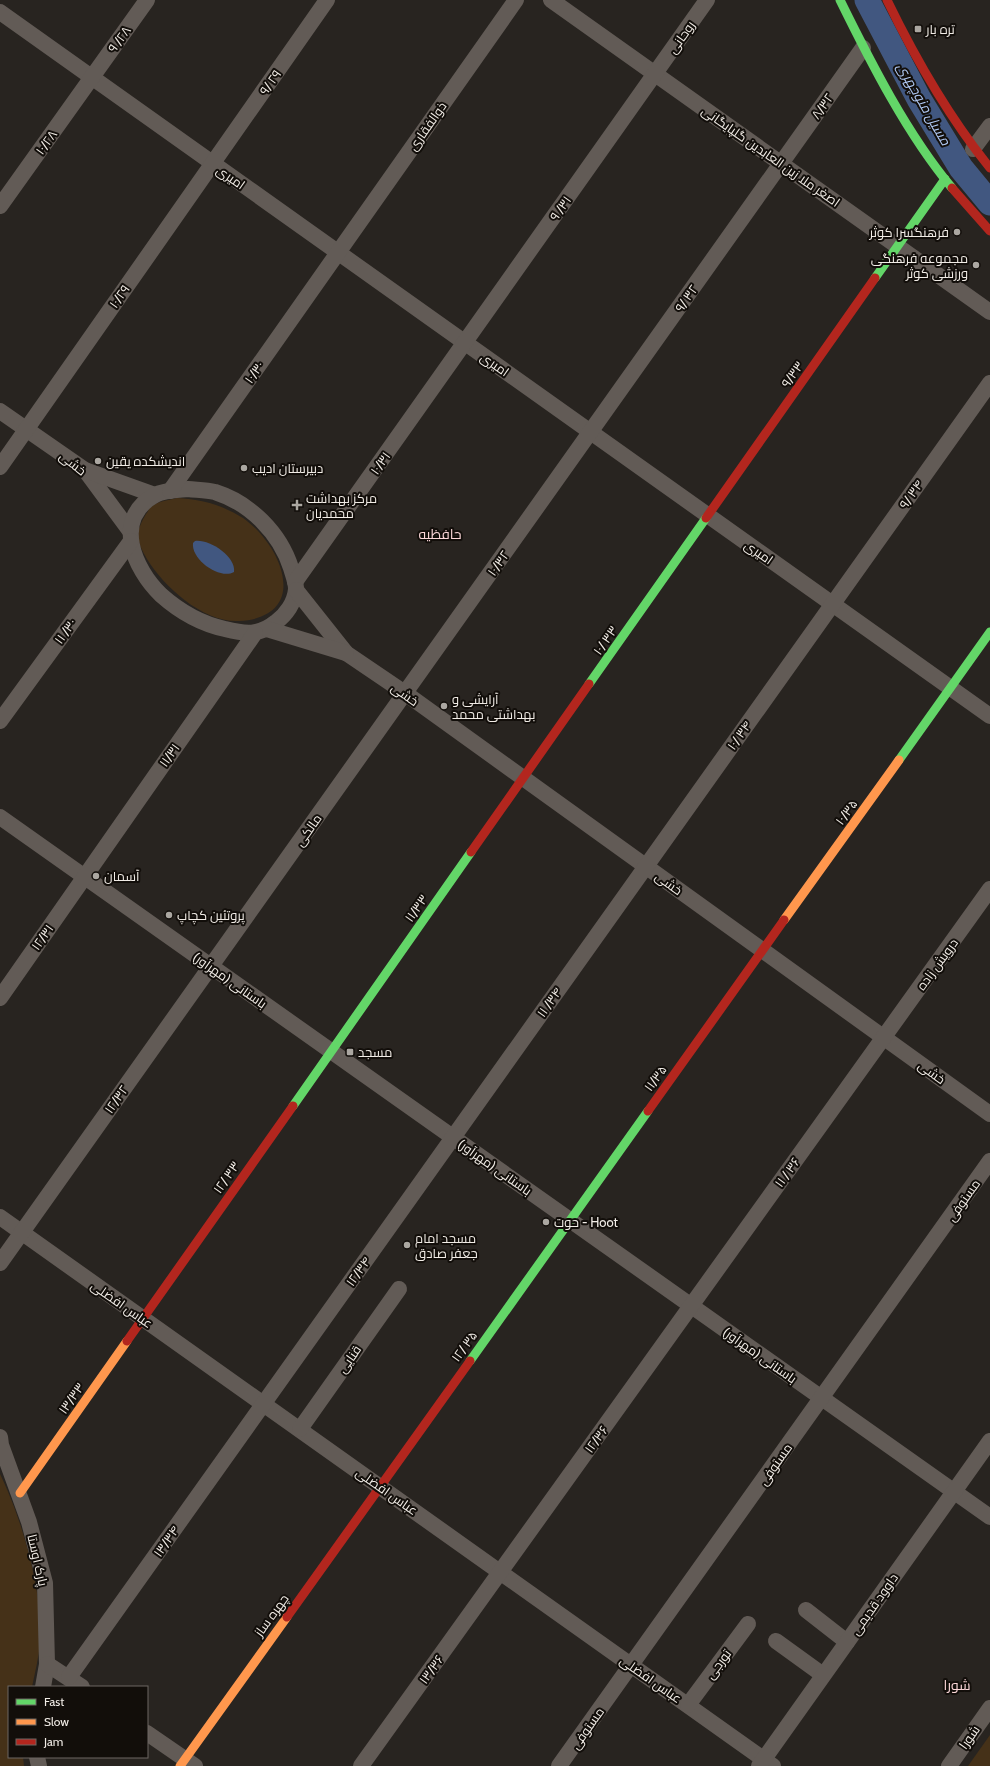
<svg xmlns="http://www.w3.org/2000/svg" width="990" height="1766" font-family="Cabin,Cairo,sans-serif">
<rect width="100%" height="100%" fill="#282420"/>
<g fill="#453118">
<path d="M177,498C201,499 222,505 243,518C283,546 311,617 239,621C204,623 164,587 147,559C143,552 139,545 138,537C138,528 142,521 146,514C148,512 149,508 151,507C158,501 169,500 177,498Z"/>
<path d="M0,1474C22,1519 43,1591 40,1642C39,1657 35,1672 32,1687H9V1757H23L24,1766H0Z"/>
<path d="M990,1735V1766H968Z"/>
</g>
<path fill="#415780" d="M195,541C209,539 236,556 234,572C220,580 191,560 193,543Z"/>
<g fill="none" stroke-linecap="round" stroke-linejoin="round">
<path stroke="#415780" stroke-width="25" d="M867,0L919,99L961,168L990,203"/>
<g stroke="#625b56" stroke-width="16">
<path d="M551,0L990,312"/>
<path d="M0,12L990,716"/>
<path d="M973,149L990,126"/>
<path d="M0,206L147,0"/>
<path d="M0,411L85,470L130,531"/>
<path d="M0,467L327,0"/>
<path d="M85,470L155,495"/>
<path d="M188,489C197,490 206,490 215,492C250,503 280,533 291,568C293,575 296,582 296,589C295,602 286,615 276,622C259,636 245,634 225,629C202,624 179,611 161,595C134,569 112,519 155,495C164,490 177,490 188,489Z"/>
<path d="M170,491L516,0"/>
<path d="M295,582L707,0"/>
<path d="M296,590L346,653L405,693L990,1114"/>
<path d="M267,629L346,653"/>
<path d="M0,721L131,541"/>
<path d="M0,817L990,1517"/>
<path d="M0,998L255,633"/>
<path d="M0,1217L773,1766"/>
<path d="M0,1263L863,48"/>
<path d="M300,1429L399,1289"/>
<path d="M0,1437L1,1445L29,1522L45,1583L47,1664L43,1687"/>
<path d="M806,1610L847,1642"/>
<path d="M776,1641L823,1675"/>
<path d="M47,1664L82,1687"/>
<path d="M69,1677L990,383"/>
<path d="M688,1705L748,1624"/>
<path d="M147,1733L195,1766"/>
<path d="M37,1757L39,1766"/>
<path d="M361,1766L990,889"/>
<path d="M559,1766L990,1161"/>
<path d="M759,1766L990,1441"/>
<path d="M949,1766L990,1708"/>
</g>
<g stroke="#63d668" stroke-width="9">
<path d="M840,0C871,63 907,134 952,188"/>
<path d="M875,278L945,179"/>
<path d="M589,684L706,518"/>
<path d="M899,760L990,632"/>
<path d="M293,1106L471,852"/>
<path d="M470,1361L648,1111"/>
</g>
<g stroke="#ff974d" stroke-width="9">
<path d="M784,920L899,760"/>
<path d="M20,1493L127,1341"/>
<path d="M180,1766L287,1617"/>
</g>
<g stroke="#b3261e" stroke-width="9">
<path d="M887,0C916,60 948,116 990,168"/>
<path d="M952,188L990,231"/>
<path d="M706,518L875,278"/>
<path d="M471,852L589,684"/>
<path d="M648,1111L784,920"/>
<path d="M127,1341L293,1106"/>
<path d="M287,1617L470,1361"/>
</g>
</g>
<g fill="#aba7a1" stroke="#120e0a" stroke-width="1.5">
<rect x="914" y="25" width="8" height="8" rx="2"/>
<circle cx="957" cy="232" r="4"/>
<circle cx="976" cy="265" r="4"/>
<circle cx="98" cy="461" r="4"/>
<circle cx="244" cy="468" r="4"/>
<path d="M295 499h4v4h4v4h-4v4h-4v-4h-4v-4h4z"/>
<circle cx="444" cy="706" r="4"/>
<circle cx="96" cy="876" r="4"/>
<circle cx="169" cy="915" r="4"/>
<rect x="346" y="1048" width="8" height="8" rx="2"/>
<circle cx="546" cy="1222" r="4"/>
<circle cx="407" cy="1245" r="4"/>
</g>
<g text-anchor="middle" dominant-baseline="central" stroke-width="4" stroke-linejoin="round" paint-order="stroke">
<g font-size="13" fill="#f2ede7" stroke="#120e0a" text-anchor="start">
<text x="926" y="29">تره بار</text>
<text x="949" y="232" text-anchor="end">فرهنگسرا کوثر</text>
<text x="968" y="258" text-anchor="end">مجموعه فرهنگی<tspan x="968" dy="15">ورزشی کوثر</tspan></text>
<text x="106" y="461">اندیشکده یقین</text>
<text x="252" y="468">دبیرستان ادیب</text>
<text x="306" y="498">مرکز بهداشت<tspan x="306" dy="15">محمدیان</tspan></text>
<text x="452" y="699">آرایشی و<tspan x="452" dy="15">بهداشتی محمد</tspan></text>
<text x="104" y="876">آسمان</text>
<text x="177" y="915">پروتئین کچاپ</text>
<text x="358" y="1052">مسجد</text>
<text x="554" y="1222">حوت - Hoot</text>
<text x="415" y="1238">مسجد امام<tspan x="415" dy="15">جعفر صادق</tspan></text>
</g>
<g font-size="13" fill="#f2ede7" stroke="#120e0a">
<text transform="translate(681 37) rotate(-55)">روحانی</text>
<text transform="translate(119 39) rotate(-54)">۹ /۲۸</text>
<text transform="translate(270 82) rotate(-55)">۹/ ۲۹</text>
<text transform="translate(822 106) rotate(-55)">۸/۳۲</text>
<text transform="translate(427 126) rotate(-55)">ذوالفقاری</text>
<text transform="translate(46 142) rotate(-54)">۱۰/۲۸</text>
<text transform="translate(771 156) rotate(35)">اصغر ملا زین العابدین گلپایگانی</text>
<text transform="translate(231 177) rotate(35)">امیری</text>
<text transform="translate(560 208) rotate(-55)">۹ /۳۱</text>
<text transform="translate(119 296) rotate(-55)">۱۰/۲۹</text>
<text transform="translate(686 298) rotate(-55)">۹/ ۳۲</text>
<text transform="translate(495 364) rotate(35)">امیری</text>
<text transform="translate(254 372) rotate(-55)">۱۰/۳۰</text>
<text transform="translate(792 374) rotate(-55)">۹/۳۳</text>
<text transform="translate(73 463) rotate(38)">خشی</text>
<text transform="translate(380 463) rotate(-55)">۱۰/۳۱</text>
<text transform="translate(911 494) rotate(-55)">۹/ ۳۴</text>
<text transform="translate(759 552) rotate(35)">امیری</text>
<text transform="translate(498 563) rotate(-55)">۱۰/۳۲</text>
<text transform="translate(65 631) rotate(-54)">۱۱ /۳۰</text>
<text transform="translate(605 640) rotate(-55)">۱۰/ ۳۳</text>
<text transform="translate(405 694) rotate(35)">خشی</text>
<text transform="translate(739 735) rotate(-55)">۱۰/ ۳۴</text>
<text transform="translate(169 755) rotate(-55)">۱۱/۳۱</text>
<text transform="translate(846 812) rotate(-54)">۱۰/۳۵</text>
<text transform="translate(308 830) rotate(-55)">مالکی</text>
<text transform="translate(669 883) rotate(36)">خشی</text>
<text transform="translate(416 908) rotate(-55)">۱۱/۳۳</text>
<text transform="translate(42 937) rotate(-55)">۱۲/۳۱</text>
<text transform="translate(937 964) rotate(-54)">درویش زاده</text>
<text transform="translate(230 980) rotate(35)">باستانی (مهرآور)</text>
<text transform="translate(549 1002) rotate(-55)">۱۱ /۳۴</text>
<text transform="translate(932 1072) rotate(36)">خشی</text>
<text transform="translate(655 1078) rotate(-54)">۱۱/۳۵</text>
<text transform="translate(116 1099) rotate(-55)">۱۲/۳۲</text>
<text transform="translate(495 1167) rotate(35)">باستانی (مهرآور)</text>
<text transform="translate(787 1172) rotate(-54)">۱۱ / ۳۶</text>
<text transform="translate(226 1177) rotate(-55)">۱۲/ ۳۳</text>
<text transform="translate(963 1200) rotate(-55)">مستوفی</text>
<text transform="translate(358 1271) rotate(-55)">۱۲/۳۴</text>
<text transform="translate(122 1304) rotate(35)">عباس افضلی</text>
<text transform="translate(464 1346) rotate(-54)">۱۲/ ۳۵</text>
<text transform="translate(760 1355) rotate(35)">باستانی (مهرآور)</text>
<text transform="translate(349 1359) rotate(-55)">قنایی</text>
<text transform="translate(71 1398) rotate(-55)">۱۳/۳۳</text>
<text transform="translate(596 1439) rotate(-54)">۱۲/۳۶</text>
<text transform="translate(775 1464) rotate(-55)">مستوفی</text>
<text transform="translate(387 1491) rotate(35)">عباس افضلی</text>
<text transform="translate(166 1541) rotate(-55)">۱۳/۳۴</text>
<text transform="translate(38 1560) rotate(77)">پارک اوستا</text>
<text transform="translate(874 1604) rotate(-55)">داوود قدیمی</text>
<text transform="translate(271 1615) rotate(-54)">چهره ساز</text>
<text transform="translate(718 1664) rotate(-53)">تورجی</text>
<text transform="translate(431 1669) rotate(-54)">۱۳/۳۶</text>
<text transform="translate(651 1679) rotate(35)">عباس افضلی</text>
<text transform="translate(587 1728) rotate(-55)">مستوفی</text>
<text transform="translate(969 1737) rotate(-55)">شورا</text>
</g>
<g font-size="14" font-style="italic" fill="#b0c9f4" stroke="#120e0a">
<text transform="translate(924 104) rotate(60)">مسیل منوچهری</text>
</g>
<g font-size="14" fill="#fbd7d8" stroke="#120e0a">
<text x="440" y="534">حافظیه</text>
<text x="957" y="1685">شورا</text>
</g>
</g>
<rect x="8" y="1686" width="140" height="72" fill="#120e0a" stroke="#6c6762"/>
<rect x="16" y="1699" width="20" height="6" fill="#63d668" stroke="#6c6762"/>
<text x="44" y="1706" font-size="12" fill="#f2ede7">Fast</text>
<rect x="16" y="1719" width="20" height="6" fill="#ff974d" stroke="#6c6762"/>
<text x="44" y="1726" font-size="12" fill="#f2ede7">Slow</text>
<rect x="16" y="1739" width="20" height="6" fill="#b3261e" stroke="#6c6762"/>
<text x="44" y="1746" font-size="12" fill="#f2ede7">Jam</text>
</svg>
